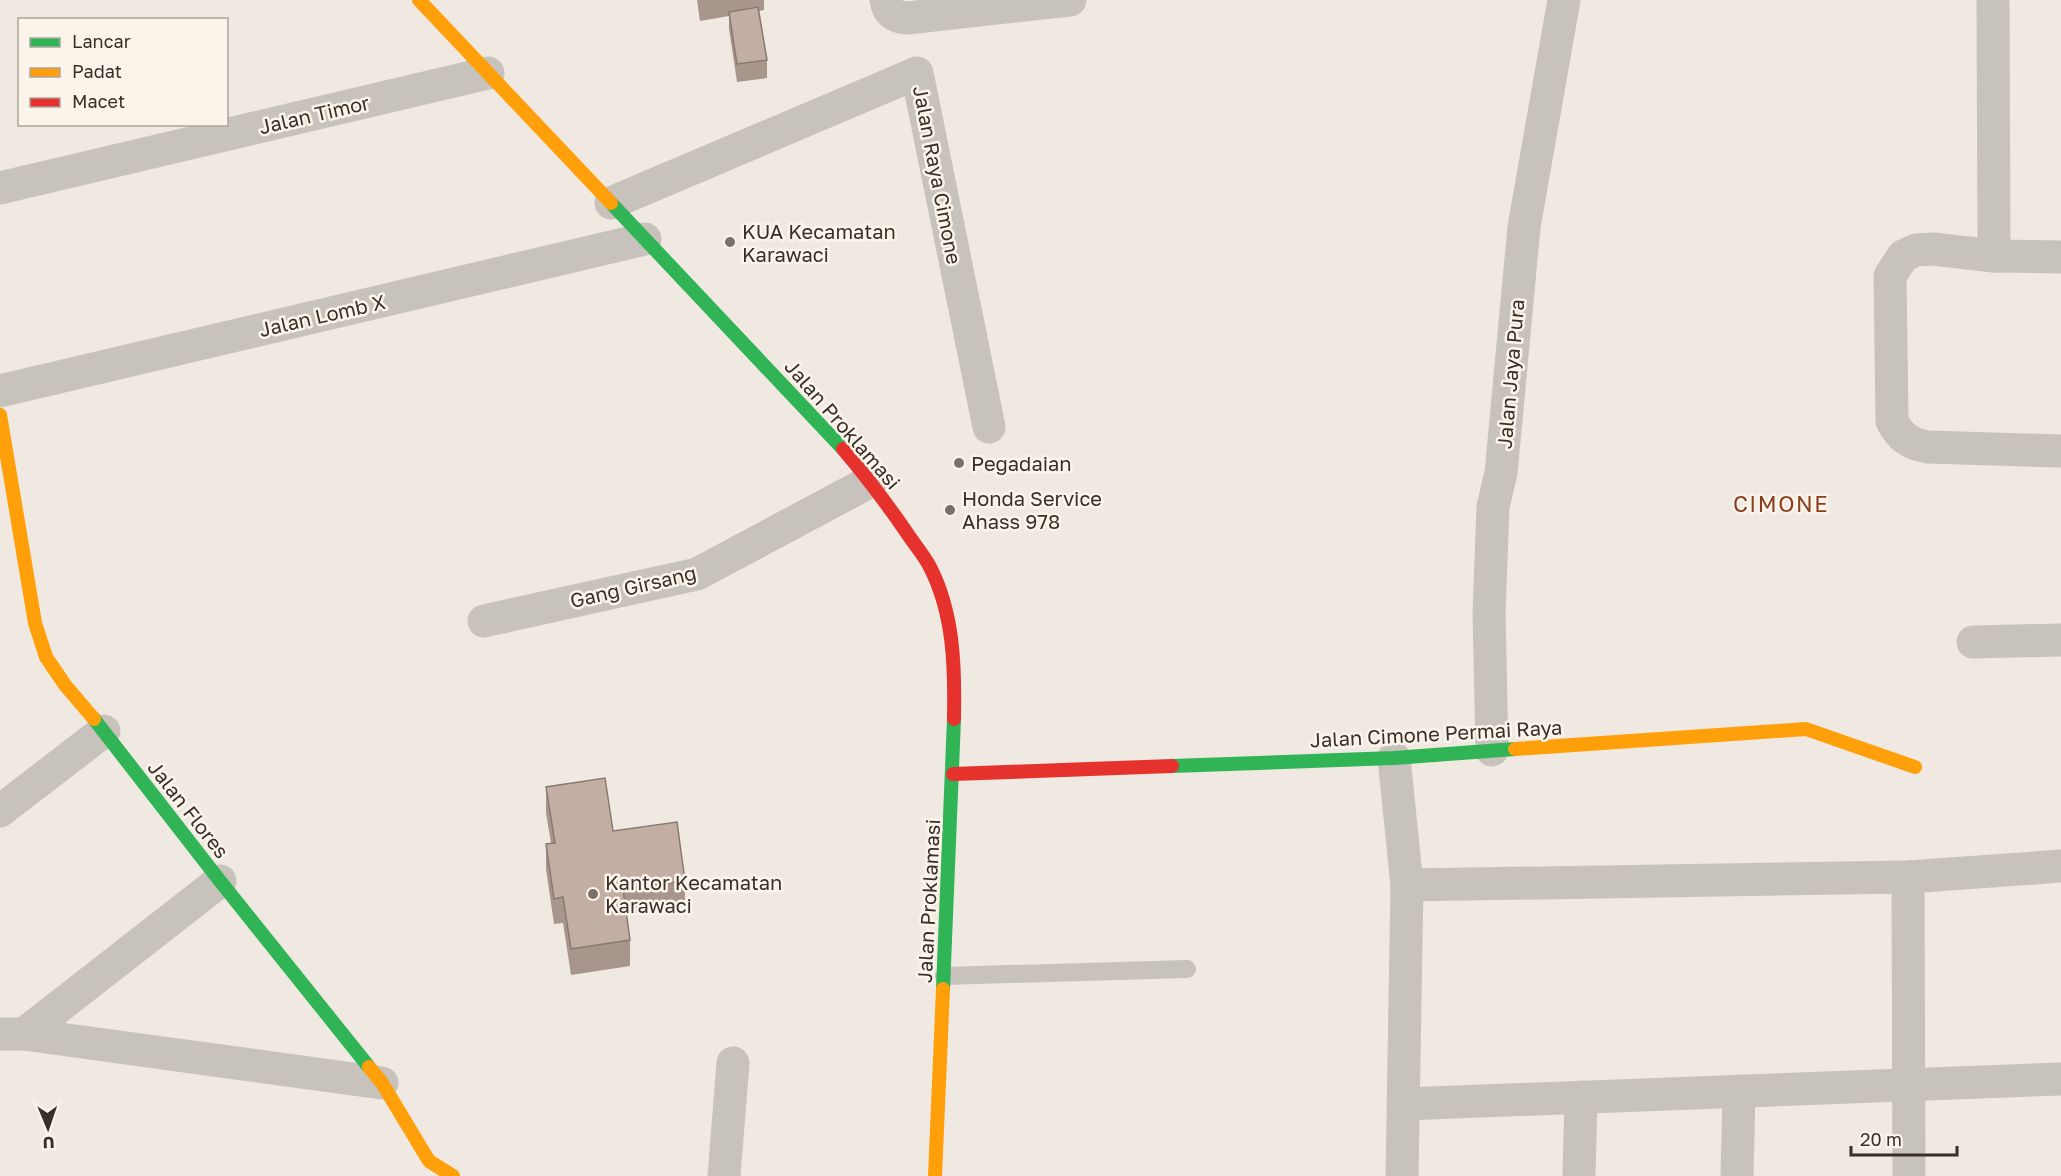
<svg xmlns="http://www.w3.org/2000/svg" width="2061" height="1176" font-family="'Golos Text',sans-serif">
<rect width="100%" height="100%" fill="#efe9e2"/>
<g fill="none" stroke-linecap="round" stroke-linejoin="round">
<path stroke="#c8c2bc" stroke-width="18" d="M944,976L1187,969"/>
<g stroke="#c8c2bc" stroke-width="33">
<path d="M886,0C888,13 894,17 907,18L1070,0"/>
<path d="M1993,0L1994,256"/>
<path d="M0,188L488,73"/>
<path d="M611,203L917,73L989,427"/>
<path d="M2061,257L1994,256L1933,249L1916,250L1903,256L1890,276L1892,421C1900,437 1910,444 1928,447L2061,451"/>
<path d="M0,391L645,239"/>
<path d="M484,621L697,574L871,481"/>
<path d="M1973,642L2061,640"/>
<path d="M1492,750L1489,613L1493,507L1501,473L1524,227L1564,0"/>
<path d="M1394,758L1407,885L1402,1176"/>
<path d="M0,811L104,731"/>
<path d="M1908,877L1909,1176"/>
<path d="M1407,885L1908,877L2061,866"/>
<path d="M0,1034H24L382,1083"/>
<path d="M24,1034L220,881"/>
<path d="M1404,1104L2061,1079"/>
<path d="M724,1176L733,1063"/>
<path d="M1579,1176L1581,1097"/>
<path d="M1737,1176L1739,1091"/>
</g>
<g stroke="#30b455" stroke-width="14">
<path d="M611,203L843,449"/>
<path d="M94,719L220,881L369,1067"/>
<path d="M1172,766L1394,758L1515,749"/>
<path d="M943,989L954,719"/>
</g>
<g stroke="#ff9f0a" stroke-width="14">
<path d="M419,0L611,203"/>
<path d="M0,415L35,623L46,657L65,685L94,719"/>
<path d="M1515,749L1806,729L1915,767"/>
<path d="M369,1067L382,1083L429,1161L453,1176"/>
<path d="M935,1176L943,989"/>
</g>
<g stroke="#e5322d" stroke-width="14">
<path d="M843,449C866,476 887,504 907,533C914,544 924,555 930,567C954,614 955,667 954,719"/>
<path d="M953,774L1172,766"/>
</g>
</g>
<g fill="#a8968c">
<path d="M697,0H764V10L759,11L767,60V78L737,82L729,29V16L700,21Z"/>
<path d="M546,787L613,831L685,881V906L626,914L630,940V966L571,975L563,923L554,924L546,869V844L551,843L546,813Z"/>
</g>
<g fill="#c3aea3" stroke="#887a72" stroke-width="1.5">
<path d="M758,7L767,60L737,64L729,12Z"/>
<path d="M605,778L613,831L677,822L685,881L623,889L630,940L571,949L563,897L554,899L546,844L555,843L546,787Z"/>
</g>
<g fill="#79706a" stroke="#fbf4ea" stroke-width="2">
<circle cx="730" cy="242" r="6"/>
<circle cx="959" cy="463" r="6"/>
<circle cx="950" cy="510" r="6"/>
<circle cx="593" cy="894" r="6"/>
</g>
<g text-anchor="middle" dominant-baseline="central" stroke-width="5" stroke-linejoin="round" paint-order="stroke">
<g font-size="20" fill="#392f29" stroke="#fbf4ea">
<text transform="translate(314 114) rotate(-13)">Jalan Timor</text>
<text transform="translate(938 175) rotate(79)">Jalan Raya Cimone</text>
<text transform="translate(322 315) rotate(-13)">Jalan Lomb X</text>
<text transform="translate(1510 374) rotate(-85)">Jalan Jaya Pura</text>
<text transform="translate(843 424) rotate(49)">Jalan Proklamasi</text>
<text transform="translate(633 586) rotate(-13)">Gang Girsang</text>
<text transform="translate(1436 733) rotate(-3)">Jalan Cimone Permai Raya</text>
<text transform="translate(189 809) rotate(52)">Jalan Flores</text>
<text transform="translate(928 901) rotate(-87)">Jalan Proklamasi</text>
</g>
<g font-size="20" fill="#392f29" stroke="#fbf4ea" text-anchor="start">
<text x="742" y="231">KUA Kecamatan<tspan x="742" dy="23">Karawaci</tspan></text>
<text x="971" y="463">Pegadaian</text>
<text x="962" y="498">Honda Service<tspan x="962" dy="23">Ahass 978</tspan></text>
<text x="605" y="882">Kantor Kecamatan<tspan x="605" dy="23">Karawaci</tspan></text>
</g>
<g font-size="22" letter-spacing="1.5" fill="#8c3d1e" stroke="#fbf4ea">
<text x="1781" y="503">CIMONE</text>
</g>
</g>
<rect x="18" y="18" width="210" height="108" fill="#fbf4ea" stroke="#ada59d" stroke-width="1.5"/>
<rect x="30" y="38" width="30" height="9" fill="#30b455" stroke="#ada59d" stroke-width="1.5"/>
<text x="72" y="48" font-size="18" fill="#392f29">Lancar</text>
<rect x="30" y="68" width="30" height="9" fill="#ff9f0a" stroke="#ada59d" stroke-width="1.5"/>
<text x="72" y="78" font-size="18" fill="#392f29">Padat</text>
<rect x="30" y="98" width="30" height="9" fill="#e5322d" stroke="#ada59d" stroke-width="1.5"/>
<text x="72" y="108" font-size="18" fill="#392f29">Macet</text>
<g transform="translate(48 1128) rotate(178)" stroke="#fbf4ea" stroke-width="4.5" paint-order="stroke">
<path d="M0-4.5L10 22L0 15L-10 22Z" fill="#392f29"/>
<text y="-9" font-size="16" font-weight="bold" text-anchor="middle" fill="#392f29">U</text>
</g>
<path d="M1851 1146v9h106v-9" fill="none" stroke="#392f29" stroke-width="3"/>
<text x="1860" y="1146" font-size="18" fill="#392f29" stroke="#fbf4ea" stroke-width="4.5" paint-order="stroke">20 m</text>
</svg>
